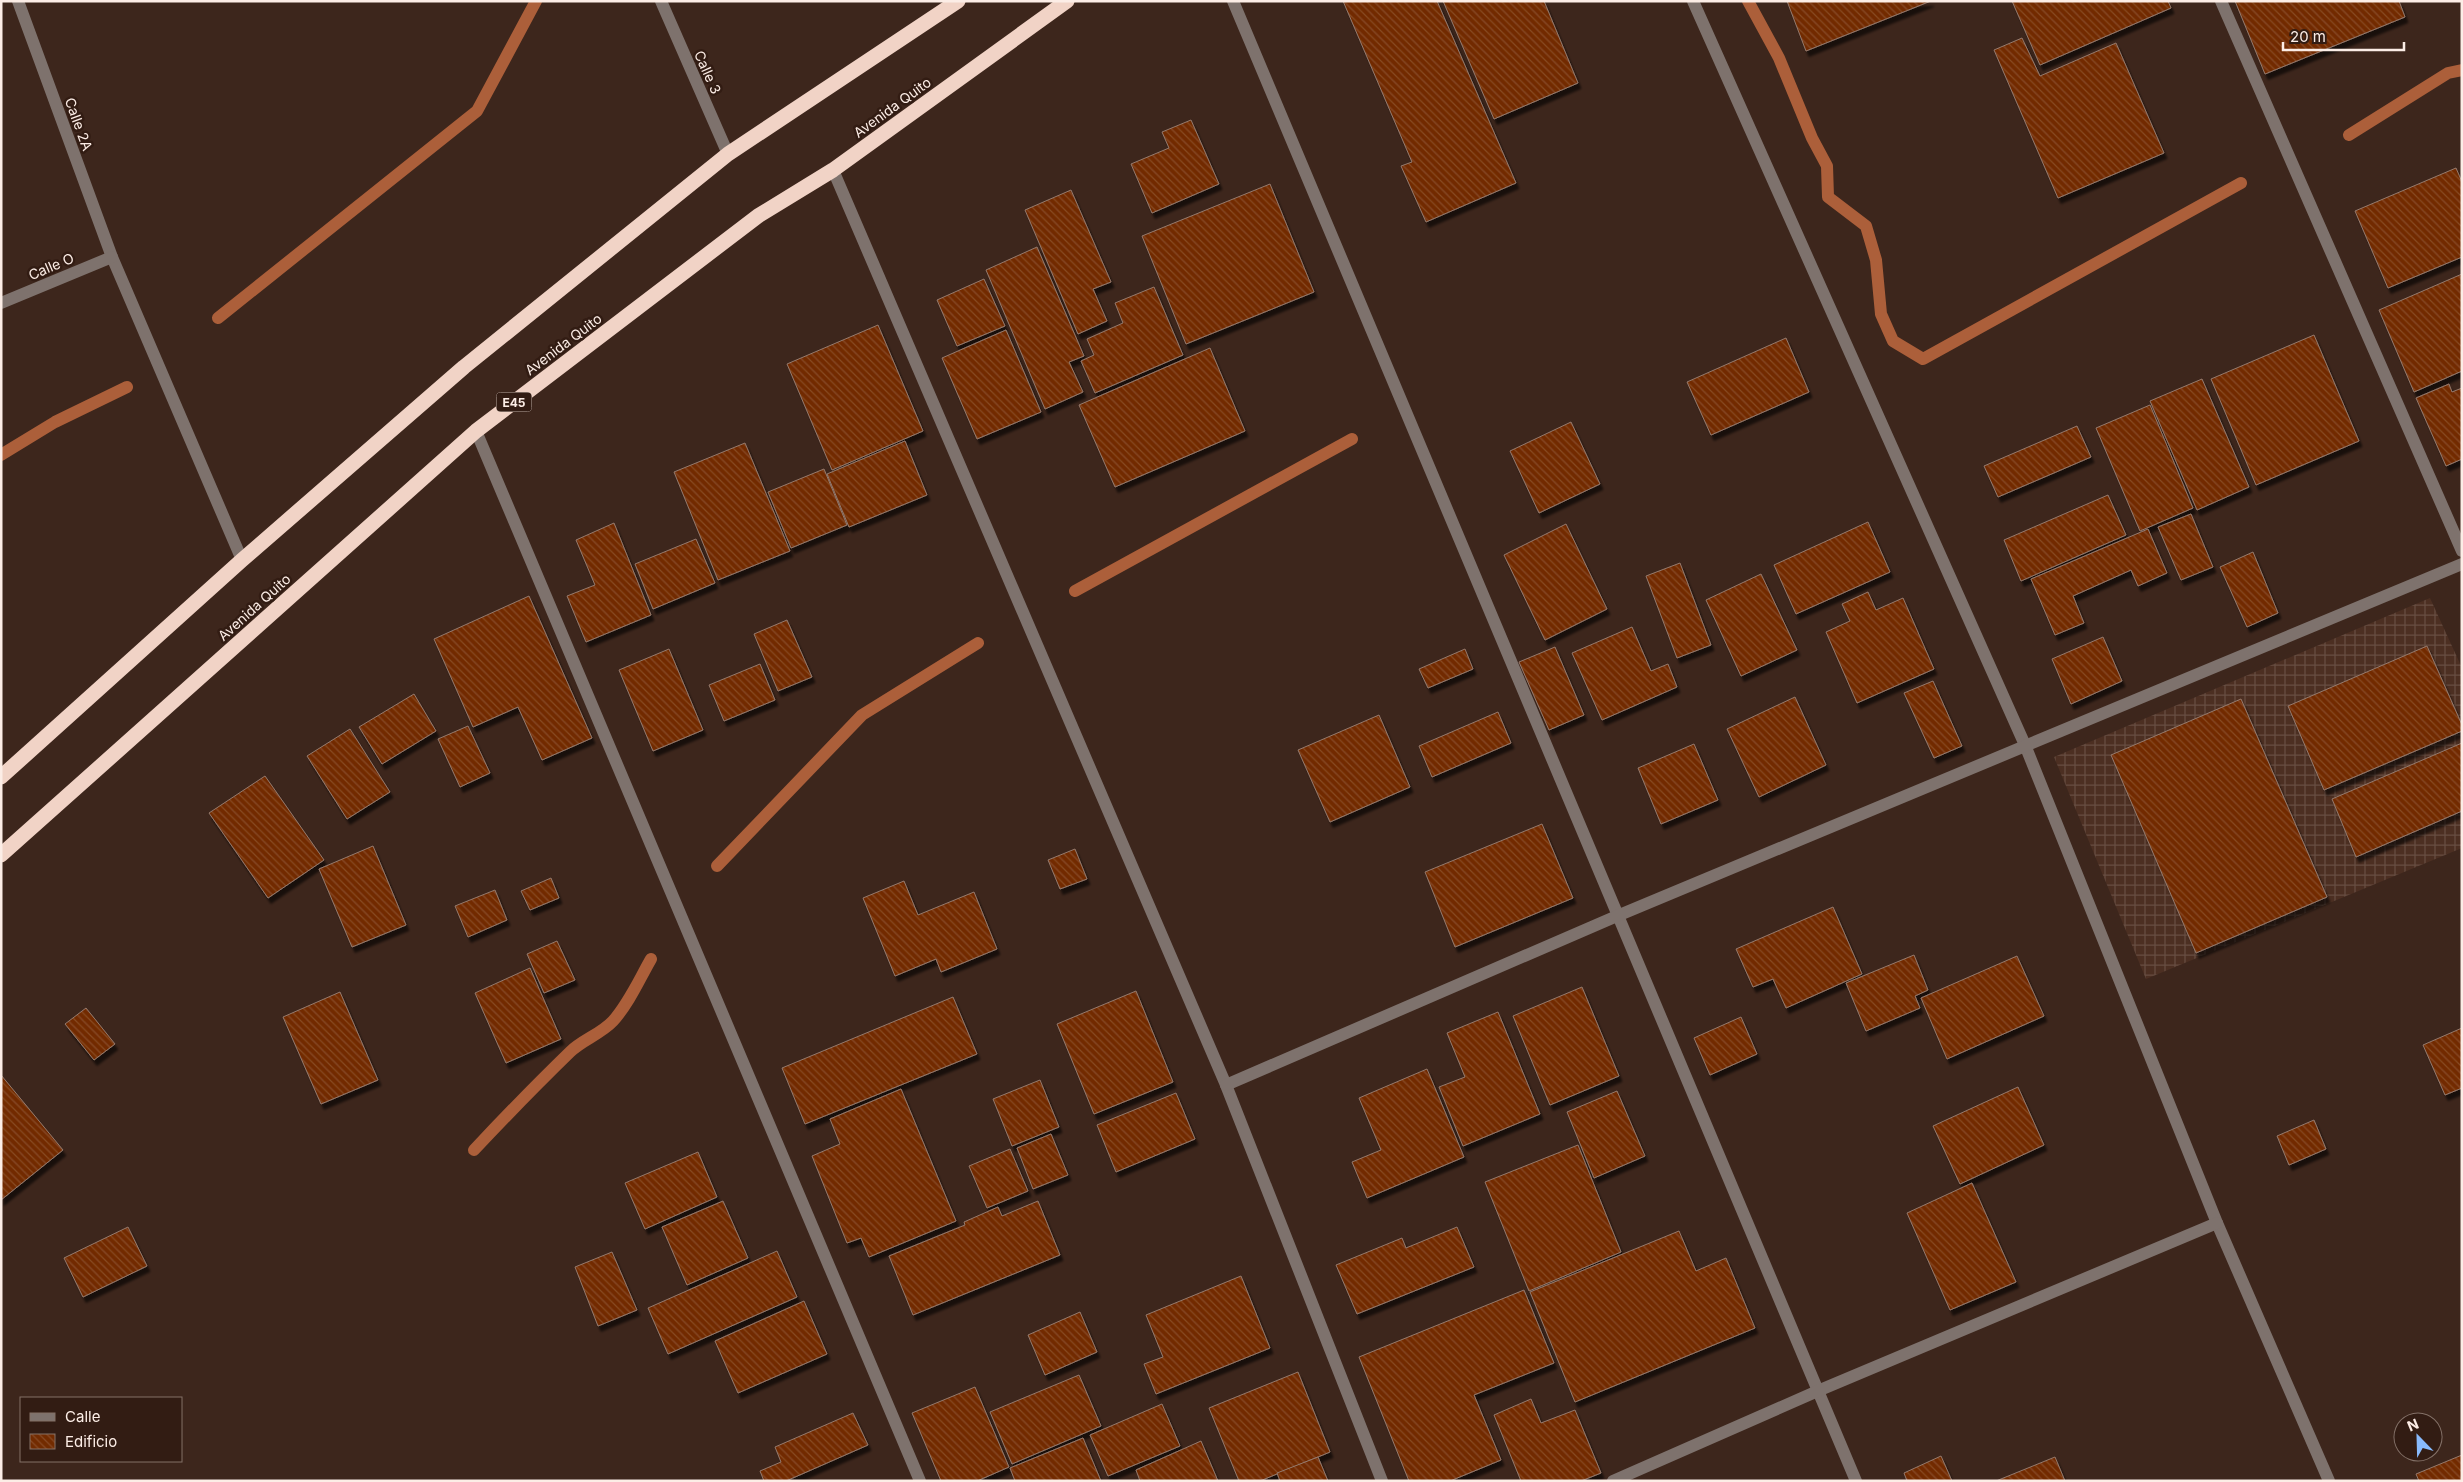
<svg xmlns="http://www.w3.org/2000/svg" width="2463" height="1482" font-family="Inter,sans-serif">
<defs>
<pattern id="industrial-grid" width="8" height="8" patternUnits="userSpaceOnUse" patternTransform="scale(1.25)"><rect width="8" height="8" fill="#4c2f22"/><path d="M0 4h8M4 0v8" fill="none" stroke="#674d42"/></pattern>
<pattern id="building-back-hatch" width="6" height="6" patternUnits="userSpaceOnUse" patternTransform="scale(1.25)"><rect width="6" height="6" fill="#722b00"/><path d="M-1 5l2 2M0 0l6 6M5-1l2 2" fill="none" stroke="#874a25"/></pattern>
<filter id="shadow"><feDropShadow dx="3" dy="5.5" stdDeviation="1" flood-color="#0009"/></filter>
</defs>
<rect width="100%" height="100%" fill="#3d261c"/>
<path fill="url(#industrial-grid)" d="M2430,598L2462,668V848L2146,979L2054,757Z"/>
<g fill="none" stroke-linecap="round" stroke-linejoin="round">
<g stroke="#ac5f3a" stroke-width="12">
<path d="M1748,1L1779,58L1812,138L1827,166L1828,197L1866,226L1876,260L1881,314L1893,341L1923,359L2241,183"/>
<path d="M2349,135L2448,73L2462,70"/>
<path d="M218,318L477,111L536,1"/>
<path d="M1,455L55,422L127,387"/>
<path d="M1075,591L1352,439"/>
<path d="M717,866L862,715L978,643"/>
<path d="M474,1150C505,1117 537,1084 570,1052C582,1040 601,1034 613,1021C629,1003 639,980 651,959"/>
</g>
</g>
<g fill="url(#building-back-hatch)" stroke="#957a6d" filter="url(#shadow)">
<path d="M1343,1H1437L1516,183L1426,222L1401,166L1412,162Z"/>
<path d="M1443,1H1544L1578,83L1494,119Z"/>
<path d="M1787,1H1931L1806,51Z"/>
<path d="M2012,1H2168L2171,8L2040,65Z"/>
<path d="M2235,1H2399L2405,17L2265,74Z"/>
<path d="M2022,38L2040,76L2116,43L2164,153L2058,198L1994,50Z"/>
<path d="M1191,120L1219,184L1152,213L1131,164L1169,148L1162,132Z"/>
<path d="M2456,168L2462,182V257L2388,288L2355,211Z"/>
<path d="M1270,184L1314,292L1186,344L1142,236Z"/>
<path d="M1071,190L1111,282L1093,289L1107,321L1078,334L1025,210Z"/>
<path d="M1037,247L1084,356L1069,362L1083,392L1045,409L986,270Z"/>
<path d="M2462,274V371L2414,392L2379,310Z"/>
<path d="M984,279L1005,326L957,346L937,300Z"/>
<path d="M1154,287L1183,355L1095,393L1081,361L1094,355L1087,339L1123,323L1115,303Z"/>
<path d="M878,325L923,431L832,470L787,364Z"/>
<path d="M1006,330L1041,412L977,439L942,358Z"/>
<path d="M2314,335L2359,441L2256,485L2211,379Z"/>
<path d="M1786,338L1809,392L1711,435L1687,382Z"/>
<path d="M1210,348L1245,431L1115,487L1079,405Z"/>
<path d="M2202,379L2249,487L2197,510L2150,401Z"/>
<path d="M2449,384L2452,392L2462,388V459L2446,466L2416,398Z"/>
<path d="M2150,405L2193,508L2140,531L2096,428Z"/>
<path d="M1571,422L1600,484L1539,513L1510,451Z"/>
<path d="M2077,426L2091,457L1998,497L1984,466Z"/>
<path d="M905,441L927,495L849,527L827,474Z"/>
<path d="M745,443L790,551L718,580L674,472Z"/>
<path d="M824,469L847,525L791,548L768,492Z"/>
<path d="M2108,495L2126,535L2021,581L2004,540Z"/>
<path d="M2191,514L2213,567L2181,580L2158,527Z"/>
<path d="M1868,522L1890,572L1796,614L1774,565Z"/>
<path d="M614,523L651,615L586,642L567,596L595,585L576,540Z"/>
<path d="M1566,524L1607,609L1545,640L1504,555Z"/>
<path d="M2148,529L2167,573L2138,586L2131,570L2073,596L2084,623L2055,635L2031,579Z"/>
<path d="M696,539L715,583L653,609L635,564Z"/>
<path d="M2253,552L2278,613L2247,627L2220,567Z"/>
<path d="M1680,563L1711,645L1677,658L1646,576Z"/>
<path d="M1761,574L1797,650L1741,676L1706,600Z"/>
<path d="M1868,592L1876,610L1903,598L1934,669L1857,703L1826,632L1850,621L1842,604Z"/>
<path d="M529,596L592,738L542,760L518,707L473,727L434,639Z"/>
<path d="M787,620L812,677L778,691L754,634Z"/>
<path d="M1632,627L1651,671L1668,664L1677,687L1602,720L1572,653Z"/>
<path d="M2103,637L2122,681L2071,704L2052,659Z"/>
<path d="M2427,646L2462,725V731L2324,790L2288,706Z"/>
<path d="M1555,647L1584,715L1549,730L1519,662Z"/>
<path d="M669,649L703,730L653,751L619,670Z"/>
<path d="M1465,649L1473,669L1428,688L1419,669Z"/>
<path d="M760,664L775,700L724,721L709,685Z"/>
<path d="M1933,681L1962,746L1934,758L1904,693Z"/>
<path d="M414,694L436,731L382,764L359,727Z"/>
<path d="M1795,697L1826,765L1759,797L1727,729Z"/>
<path d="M2241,699L2327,897L2196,953L2111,755Z"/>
<path d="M1498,712L1511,743L1432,777L1419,746Z"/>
<path d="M1379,715L1410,787L1330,822L1298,750Z"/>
<path d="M468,726L490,773L460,787L438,739Z"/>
<path d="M350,729L390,792L347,819L307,756Z"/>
<path d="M2462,743V811L2356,857L2332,799Z"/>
<path d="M1694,744L1718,800L1661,824L1638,768Z"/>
<path d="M265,776L324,860L268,898L209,813Z"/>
<path d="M1542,824L1573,898L1455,947L1425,872Z"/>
<path d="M373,846L406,925L352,947L319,869Z"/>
<path d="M1075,849L1087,879L1060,889L1048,860Z"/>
<path d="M551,878L559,898L530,910L521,891Z"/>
<path d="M904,881L918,915L974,892L997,949L941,972L936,959L895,976L863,898Z"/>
<path d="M495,890L507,920L468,937L455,906Z"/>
<path d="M1833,907L1862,974L1786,1008L1773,979L1753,987L1736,949Z"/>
<path d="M557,941L575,980L544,993L527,954Z"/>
<path d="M1914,955L1928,990L1915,996L1920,1008L1866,1031L1846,983Z"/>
<path d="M2017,956L2044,1016L1947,1059L1921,998Z"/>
<path d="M530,968L561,1039L506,1063L475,993Z"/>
<path d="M1582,987L1619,1076L1550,1105L1513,1016Z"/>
<path d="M1136,991L1173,1082L1094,1114L1057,1024Z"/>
<path d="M340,992L378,1080L321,1104L283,1017Z"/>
<path d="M953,997L977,1054L805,1124L782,1068Z"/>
<path d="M86,1008L115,1044L94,1060L65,1024Z"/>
<path d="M1498,1012L1540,1114L1463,1146L1439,1087L1465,1077L1447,1033Z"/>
<path d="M1741,1017L1757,1054L1710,1075L1694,1038Z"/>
<path d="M2462,1028V1088L2445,1095L2423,1045Z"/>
<path d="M1427,1069L1464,1157L1367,1198L1352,1162L1381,1150L1359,1098Z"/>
<path d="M1,1075L63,1150L1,1200Z"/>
<path d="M1040,1080L1059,1127L1012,1146L993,1099Z"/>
<path d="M2018,1087L2044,1145L1960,1184L1933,1126Z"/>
<path d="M901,1089L956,1221L869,1257L861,1238L847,1243L812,1156L840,1144L830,1119Z"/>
<path d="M1617,1091L1645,1156L1594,1178L1567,1112Z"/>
<path d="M1176,1093L1195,1139L1116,1172L1097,1125Z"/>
<path d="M2314,1120L2326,1149L2289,1165L2277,1136Z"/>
<path d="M1051,1134L1068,1175L1033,1189L1017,1148Z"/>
<path d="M1578,1145L1621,1252L1529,1291L1485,1182Z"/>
<path d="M1010,1149L1028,1191L987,1208L969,1166Z"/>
<path d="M698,1152L717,1197L645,1229L625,1183Z"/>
<path d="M1972,1183L2016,1282L1950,1310L1907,1213Z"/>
<path d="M723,1201L748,1258L687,1285L662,1227Z"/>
<path d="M1038,1201L1060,1255L913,1315L889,1256L965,1225L964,1222L998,1207L1002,1216Z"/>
<path d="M128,1227L147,1266L83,1297L64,1258Z"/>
<path d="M1457,1227L1474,1267L1357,1314L1336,1265L1402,1238L1406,1248Z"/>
<path d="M1679,1231L1696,1271L1726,1258L1755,1328L1575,1402L1530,1292Z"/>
<path d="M777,1251L797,1297L668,1354L648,1308Z"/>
<path d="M612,1252L637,1310L598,1326L575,1267Z"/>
<path d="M1241,1276L1270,1348L1156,1394L1144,1364L1163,1357L1146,1315Z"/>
<path d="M1524,1290L1554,1363L1474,1395L1501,1460L1450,1481H1409L1359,1357Z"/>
<path d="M804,1301L827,1354L738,1393L715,1341Z"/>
<path d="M1080,1312L1097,1352L1045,1375L1028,1335Z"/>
<path d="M1298,1372L1330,1452L1260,1481H1239L1209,1408Z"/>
<path d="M1079,1375L1101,1426L1012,1464L990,1412Z"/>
<path d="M975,1387L1009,1467L977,1481H941L912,1413Z"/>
<path d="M1531,1399L1541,1423L1575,1410L1601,1473L1581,1481H1521L1494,1415Z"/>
<path d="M1162,1404L1180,1446L1108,1476L1090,1435Z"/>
<path d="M853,1413L868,1445L786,1481H764L760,1471L781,1462L775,1447Z"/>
<path d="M1083,1438L1101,1481H1015L1010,1468Z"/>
<path d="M1201,1441L1218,1481H1140L1136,1470Z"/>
<path d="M2462,1455V1481H2419L2416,1474Z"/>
<path d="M1941,1456L1952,1481H1907L1904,1473Z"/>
<path d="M1318,1457L1328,1481H1280L1277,1473Z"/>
<path d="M2055,1457L2065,1481H1996Z"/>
</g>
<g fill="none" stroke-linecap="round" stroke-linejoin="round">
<g stroke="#7e726d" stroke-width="12">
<path d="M18,1L112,257L242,560"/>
<path d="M661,1L728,154"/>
<path d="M1233,1L1856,1481"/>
<path d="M1693,1L2025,745L2217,1223L2329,1481"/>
<path d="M2221,1L2462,551"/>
<path d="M833,170L1226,1085L1382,1481"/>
<path d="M1,303L112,257"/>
<path d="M476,431L920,1481"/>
<path d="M1226,1085L1617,916L2462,564"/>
<path d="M1613,1481L1820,1390L2217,1223"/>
</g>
<g stroke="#f1d3c6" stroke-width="15">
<path d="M1,777L242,560L464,367L728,154L958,1"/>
<path d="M1,855L476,431L758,216L833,170L1067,1"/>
</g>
</g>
<g text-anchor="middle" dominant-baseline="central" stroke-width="5" stroke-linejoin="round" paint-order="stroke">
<rect fill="#321c13" stroke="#bfaea7" stroke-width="1" x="496.5" y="392.5" width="35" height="19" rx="4"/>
<g font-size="12" font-weight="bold" fill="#fcede6">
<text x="514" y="402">E45</text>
</g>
<g font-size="14" fill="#fcede6" stroke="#321c13">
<text transform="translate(708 72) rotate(66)">Calle 3</text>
<text transform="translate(892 107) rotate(-36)">Avenida Quito</text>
<text transform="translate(79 124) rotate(70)">Calle 2A</text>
<text transform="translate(51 266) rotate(-23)">Calle O</text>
<text transform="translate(563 344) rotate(-37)">Avenida Quito</text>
<text transform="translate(254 607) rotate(-42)">Avenida Quito</text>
</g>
</g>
<rect width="2463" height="1482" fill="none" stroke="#fcede6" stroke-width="5"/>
<rect x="20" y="1397" width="162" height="65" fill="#321c13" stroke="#837067"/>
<rect x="30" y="1413" width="25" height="8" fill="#7e726d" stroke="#837067"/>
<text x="65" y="1422" font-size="15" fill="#fcede6">Calle</text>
<rect x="30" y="1434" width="25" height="15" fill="url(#building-back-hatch)" stroke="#837067"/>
<text x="65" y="1447" font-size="15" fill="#fcede6">Edificio</text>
<g transform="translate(2418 1437) rotate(337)"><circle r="24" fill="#321c13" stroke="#837067"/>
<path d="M0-4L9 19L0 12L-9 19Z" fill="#88bafc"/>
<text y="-8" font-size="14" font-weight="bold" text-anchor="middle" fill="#fcede6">N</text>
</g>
<path d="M2283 42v8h121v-8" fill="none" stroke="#fcede6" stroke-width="2.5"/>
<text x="2290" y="42" font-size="15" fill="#fcede6" stroke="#321c13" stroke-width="4" paint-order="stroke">20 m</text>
</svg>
